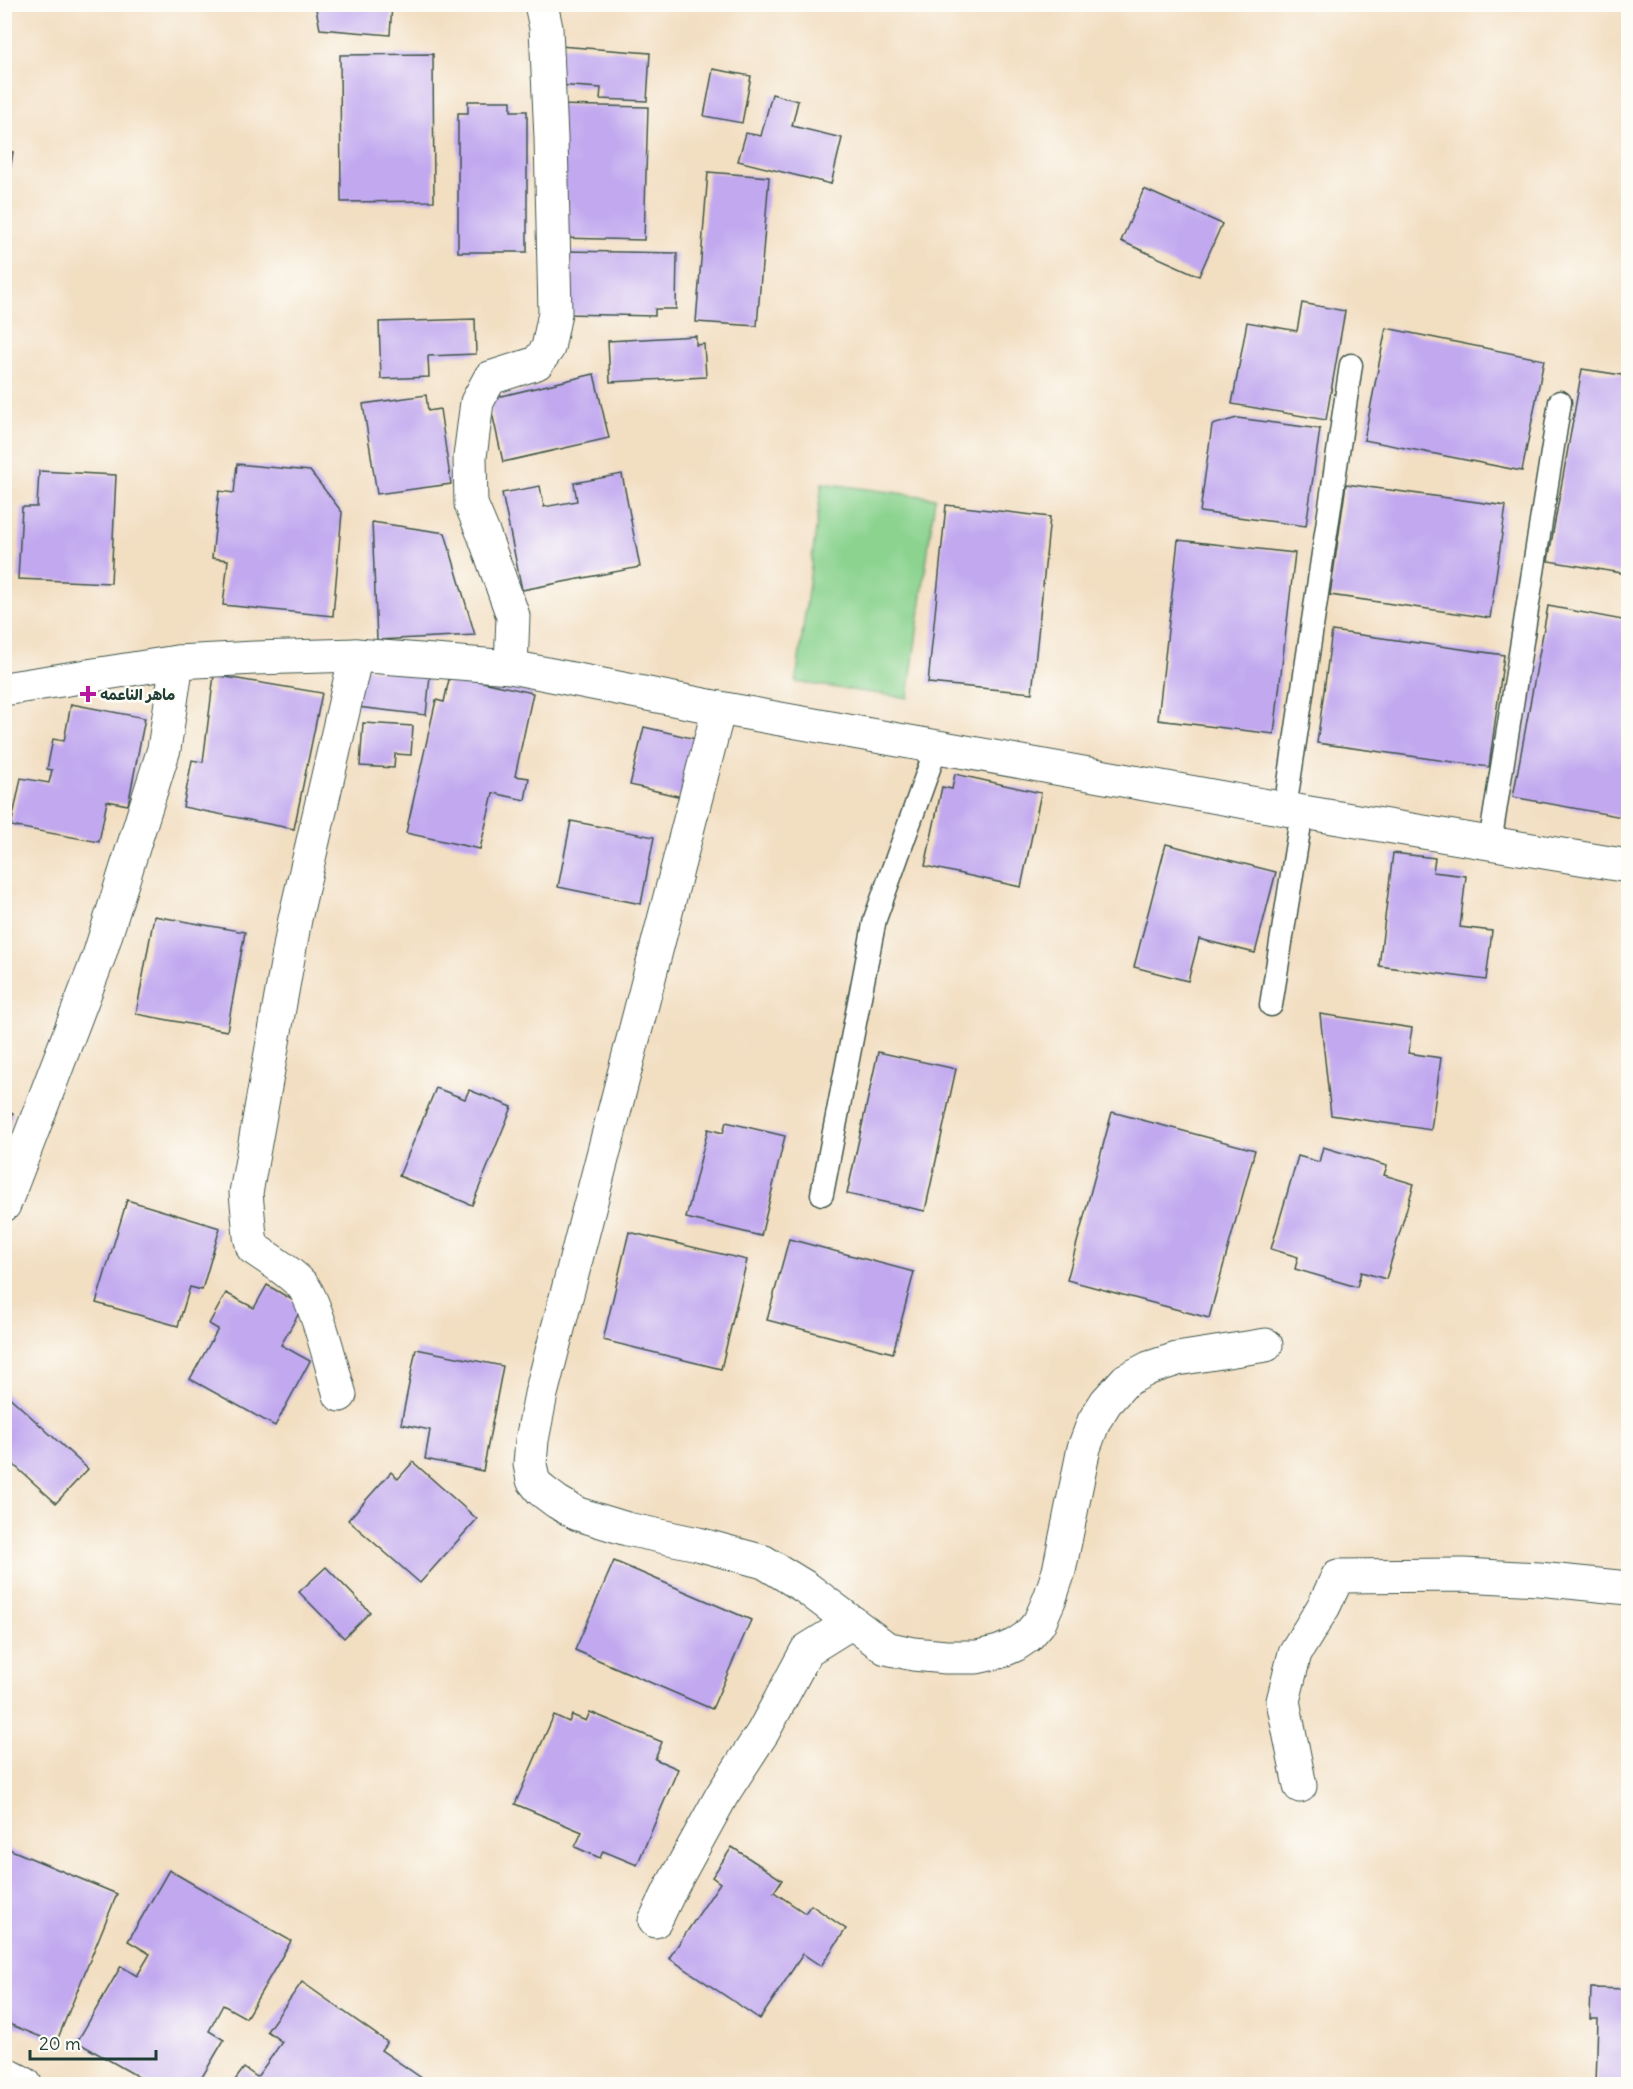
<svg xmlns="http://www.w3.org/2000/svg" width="1633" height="2089" font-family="Delius,'Playpen Sans Arabic',sans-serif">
<rect width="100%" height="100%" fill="#fdfcf7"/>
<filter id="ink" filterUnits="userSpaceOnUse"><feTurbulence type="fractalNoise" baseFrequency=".0167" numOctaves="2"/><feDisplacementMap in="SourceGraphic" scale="12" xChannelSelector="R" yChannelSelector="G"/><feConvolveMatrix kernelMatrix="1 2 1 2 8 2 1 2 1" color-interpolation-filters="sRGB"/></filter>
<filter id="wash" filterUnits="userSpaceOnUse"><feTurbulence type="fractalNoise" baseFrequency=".008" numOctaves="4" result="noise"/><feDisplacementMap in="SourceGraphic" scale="24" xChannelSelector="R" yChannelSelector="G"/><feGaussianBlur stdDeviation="1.35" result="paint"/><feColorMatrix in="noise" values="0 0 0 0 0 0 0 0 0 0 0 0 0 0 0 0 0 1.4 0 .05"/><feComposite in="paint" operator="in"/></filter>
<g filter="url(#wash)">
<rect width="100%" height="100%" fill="#f2dec1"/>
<path fill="#8bd38f" stroke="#558862" stroke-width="1.5" d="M822,483L935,498L908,698L796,682Z"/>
<g id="blocks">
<g fill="#c1a8ef">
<path d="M315,4H392L390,35L320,29Z"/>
<path d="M559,46L650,53L647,101L600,99L601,88L557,85Z"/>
<path d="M433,54L434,201L341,202L340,55Z"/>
<path d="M713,69L751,76L742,123L704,116Z"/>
<path d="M772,94L798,101L792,126L842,138L831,184L738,161L746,133L761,136Z"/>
<path d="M468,101H511V111H527V252H458V113H468Z"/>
<path d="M555,105L648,107L644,240L560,238Z"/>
<path d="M4,151L13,152L6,197H4Z"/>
<path d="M708,172L769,177L757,326L696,322Z"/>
<path d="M1144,189L1222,224L1199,276L1121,241Z"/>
<path d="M566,251L677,253L676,309H655V316L565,314Z"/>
<path d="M1302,303L1345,311L1326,420L1232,404L1247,322L1297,331Z"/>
<path d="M475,319L476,354L428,356L429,377L381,379L379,322Z"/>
<path d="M1386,328L1544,360L1522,471L1364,440Z"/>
<path d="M696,336V345L704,344L706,377L610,382L608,341Z"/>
<path d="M1582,369L1628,376V574L1548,561Z"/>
<path d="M594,374L609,438L503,462L489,399Z"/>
<path d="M426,395L428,411L440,409L451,484L377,494L363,404Z"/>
<path d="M1237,418L1320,429L1306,526L1200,512L1212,425Z"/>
<path d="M237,464L310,471L342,512L333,616L223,605L228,560L212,558L219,491L234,493Z"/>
<path d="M39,471L116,475L111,583L18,579L22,507H37Z"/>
<path d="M622,474L640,567L522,590L502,493L540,486L544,507L577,501L574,483Z"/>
<path d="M1346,484L1506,506L1490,618L1330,595Z"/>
<path d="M946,505L1050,517L1032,693L928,683Z"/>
<path d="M372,522L445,533L475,635L377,640Z"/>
<path d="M1178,540L1295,553L1274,734L1158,720Z"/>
<path d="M1548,606L1628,621V784L1622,817L1513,797Z"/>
<path d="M1332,631L1504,655L1489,767L1317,743Z"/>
<path d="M361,668L430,676L426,715L357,707Z"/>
<path d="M214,675L322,693L294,829L183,807L192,760L203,762Z"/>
<path d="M450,675L533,693L515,776L529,778L525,800L493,793L480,849L406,833L436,700L444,702Z"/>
<path d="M71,704L145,718L128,805L107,801L99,842L11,826L21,778L49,783L52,770L47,769L53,739L64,741Z"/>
<path d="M363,723L413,726L411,755L395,754L394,768L360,766Z"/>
<path d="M644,727L696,739L682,797L630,785Z"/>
<path d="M955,774L1041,793L1021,887L925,866L942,787L952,789Z"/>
<path d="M571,821L654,837L641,904L558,887Z"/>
<path d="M1166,844L1276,872L1255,953L1199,939L1188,981L1134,967Z"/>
<path d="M1393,853L1435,858L1433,872L1466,876L1460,927L1492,931L1486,980L1379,966Z"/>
<path d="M154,916L245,932L227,1031L136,1014Z"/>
<path d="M1320,1014L1412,1028L1408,1053L1441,1058L1431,1130L1331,1115Z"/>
<path d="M878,1052L956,1069L925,1211L847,1194Z"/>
<path d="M436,1088L465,1099L469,1090L512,1107L472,1205L399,1176Z"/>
<path d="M4,1111L13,1113L5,1139H4Z"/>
<path d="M1112,1112L1255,1150L1209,1318L1067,1280Z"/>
<path d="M726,1122L785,1136L761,1236L686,1218L708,1129L723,1133Z"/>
<path d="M1323,1147L1387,1166L1384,1175L1414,1184L1386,1279L1361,1272L1357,1287L1295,1269L1298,1257L1271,1249L1298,1156L1319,1162Z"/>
<path d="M127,1200L220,1228L202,1290L190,1287L178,1326L96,1303Z"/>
<path d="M629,1232L747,1260L721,1369L603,1340Z"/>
<path d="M789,1239L914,1272L893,1353L767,1320Z"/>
<path d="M267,1285L303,1306L281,1345L310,1361L275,1426L190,1379L218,1329L209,1324L226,1293L254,1308Z"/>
<path d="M416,1349L503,1366L483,1471L425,1459L430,1430L401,1424Z"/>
<path d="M4,1392L88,1469L56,1503L4,1456Z"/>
<path d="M413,1462L477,1519L420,1583L348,1520L391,1472L398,1479Z"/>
<path d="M614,1561L751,1620L712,1709L575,1650Z"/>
<path d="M326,1567L370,1612L344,1638L299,1592Z"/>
<path d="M590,1712L662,1742L655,1759L678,1769L637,1865L603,1851L600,1858L575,1847L582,1832L515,1804L554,1715L569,1722L572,1715L586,1721Z"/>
<path d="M4,1847L117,1894L56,2043L4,2022Z"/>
<path d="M732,1847L782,1880L774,1892L805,1913L811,1905L846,1929L821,1966L803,1954L760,2019L669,1958L720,1883L712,1877Z"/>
<path d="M169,1870L291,1941L246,2018L223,2005L209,2031L224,2040L198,2084H151L77,2042L121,1966L137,1976L150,1954L128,1941Z"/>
<path d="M302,1982L387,2042L381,2050L423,2079L420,2084H232L244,2068L257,2077L282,2042L267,2031Z"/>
<path d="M1591,1988L1628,1989V2084H1596L1598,2019H1590Z"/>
</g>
</g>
</g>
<g filter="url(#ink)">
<use href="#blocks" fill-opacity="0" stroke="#3f5549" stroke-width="1.5"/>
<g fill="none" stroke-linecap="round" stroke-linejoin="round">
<defs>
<g id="lane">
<path d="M1285,809L1351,365"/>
<path d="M1490,843L1560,402"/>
<path d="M1271,1005L1302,812"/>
<path d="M822,1194L875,919L937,746"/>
</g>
<g id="street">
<path d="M511,667L513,616L484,535L471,504L470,457L477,402L490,378L537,363L548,348L555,313L551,138L546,28L541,4"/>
<path d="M4,689L177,662L255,658L356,655L511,667L719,708L1285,809L1628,866"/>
<path d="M719,708L541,1394L532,1440L530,1464L533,1480L541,1490L557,1502L578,1514L627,1529L698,1544L764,1562L805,1587L886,1648L913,1654L946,1657H977L999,1652L1015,1645L1027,1637L1039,1623L1050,1598L1059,1571L1084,1448L1094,1421L1106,1402L1126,1380L1149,1368L1177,1359L1266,1345"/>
<path d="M4,1205L99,956L164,749L177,662"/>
<path d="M340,1395C332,1370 317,1302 302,1285C288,1270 270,1260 253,1248L250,1236L246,1193L295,919L356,655"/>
<path d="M1300,1786L1283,1701L1295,1653L1324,1606L1338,1576L1464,1575L1539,1579L1628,1588"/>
<path d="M655,1921L672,1886L722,1795L763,1732L807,1650L852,1622"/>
<path d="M4,2073L25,2084"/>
</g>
</defs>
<use href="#lane" stroke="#3f5549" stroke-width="25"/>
<use href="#street" stroke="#3f5549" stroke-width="35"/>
<use href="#lane" stroke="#fff" stroke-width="22"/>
<use href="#street" stroke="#fff" stroke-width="33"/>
</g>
</g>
<path fill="#b5179e" stroke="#fdfcf7" stroke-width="2" d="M85 685h6v6h6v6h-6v6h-6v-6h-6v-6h6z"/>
<g text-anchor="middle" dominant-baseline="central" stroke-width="5" stroke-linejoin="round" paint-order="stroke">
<g font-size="15" font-weight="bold" fill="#1f3d34" stroke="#fdfcf7" text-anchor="start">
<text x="100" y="694">ماهر الناعمه</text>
</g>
</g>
<rect width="1633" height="2089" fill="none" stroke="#fdfcf7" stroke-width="24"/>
<path d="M30 2050v9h126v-9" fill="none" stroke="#1f3d34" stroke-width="3"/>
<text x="39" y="2050" font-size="18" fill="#1f3d34" stroke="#fdfcf7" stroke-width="4.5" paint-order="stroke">20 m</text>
</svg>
